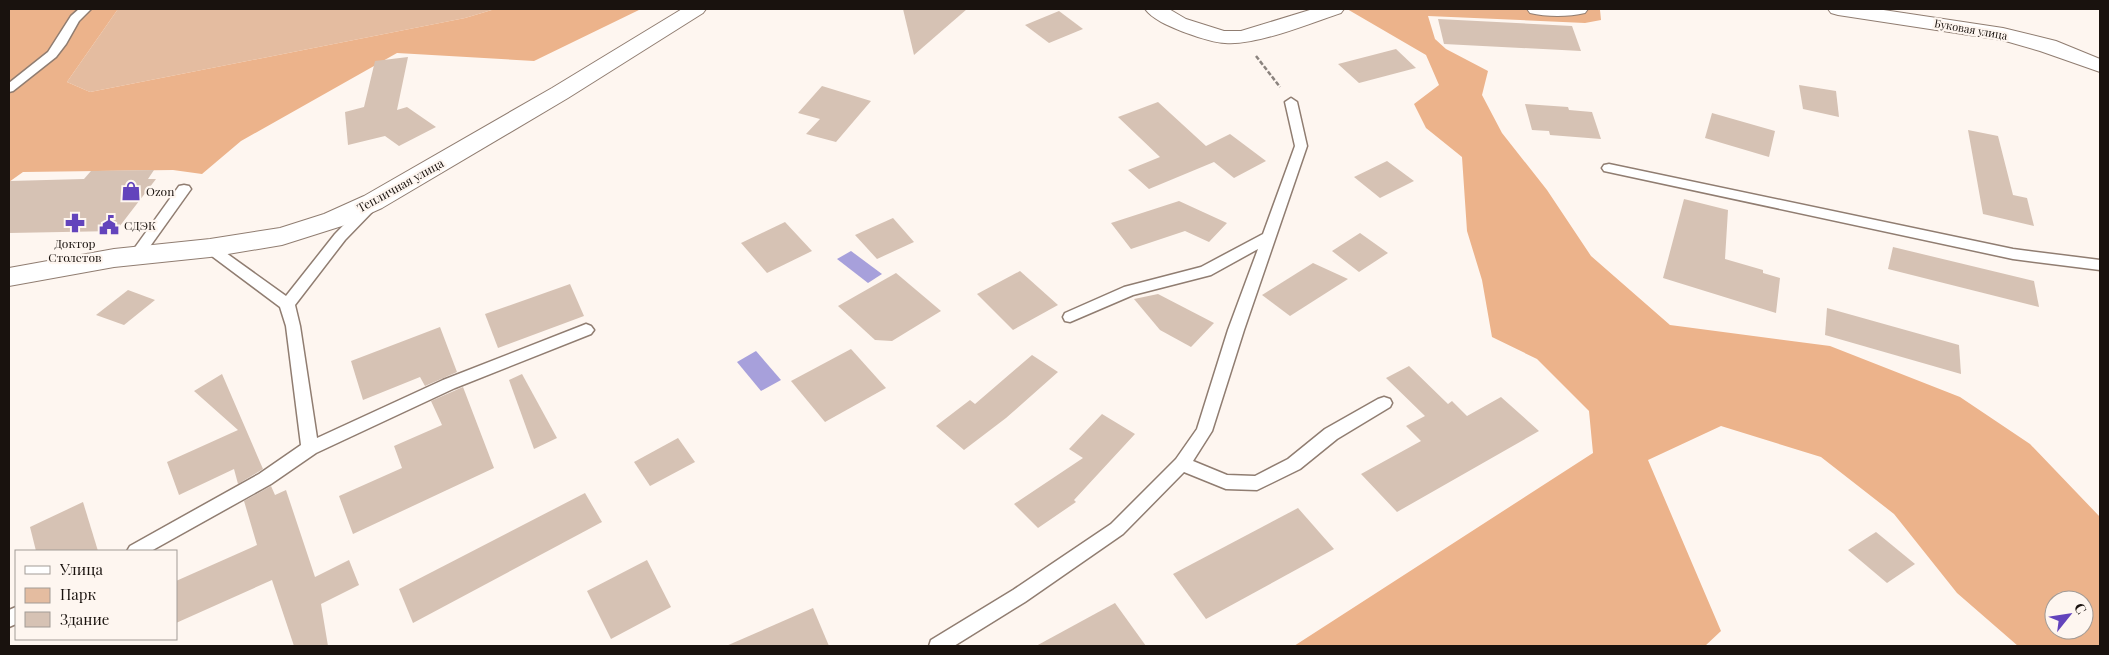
<svg xmlns="http://www.w3.org/2000/svg" width="2109" height="655" font-family="'Playfair Display',serif">
<rect width="100%" height="100%" fill="#fef6f0"/>
<path fill="#e4bca0" d="M118,9H495L465,18L90,92L67,82Z"/>
<g fill="#ecb38b" fill-rule="evenodd">
<path d="M9,9H118L67,82L90,92L465,18L495,9H641L534,61L397,53L241,141L202,174L173,170L23,172L9,182Z"/>
<path d="M1347,9L1600,10L1601,20L1585,23L1428,16L1435,39L1446,49L1488,71L1482,95L1502,133L1547,190L1591,256L1670,325L1830,346L1960,397L2030,444L2100,517V646H2018L1957,593L1894,514L1821,457L1721,426L1648,460L1721,631L1705,646H1294L1593,453L1589,411L1537,359L1492,337L1482,280L1467,231L1462,157L1426,128L1414,104L1439,85L1426,55ZM2054,600H2084V630H2054Z"/>
</g>
<g fill="#a7a0db">
<path d="M851,251L882,274L868,283L837,259Z"/>
<path d="M756,351L781,380L761,391L737,362Z"/>
</g>
<g fill="#d6c2b4">
<path d="M903,9H967L914,55Z"/>
<path d="M1059,11L1083,29L1049,43L1025,25Z"/>
<path d="M1438,19L1572,26L1581,51L1444,44Z"/>
<path d="M1396,49L1416,68L1359,83L1338,64Z"/>
<path d="M408,57L397,110L407,107L436,127L399,146L385,136L348,145L345,112L364,107L375,61Z"/>
<path d="M1799,85L1836,91L1839,117L1803,109Z"/>
<path d="M822,86L871,101L836,142L806,134L820,119L798,113Z"/>
<path d="M1158,102L1206,146L1230,134L1266,161L1234,178L1214,162L1149,189L1128,170L1160,157L1118,117Z"/>
<path d="M1525,104L1568,107L1569,110L1592,112L1601,139L1550,135L1549,131L1532,130Z"/>
<path d="M1712,113L1775,131L1769,157L1705,138Z"/>
<path d="M1968,130L1998,136L2013,195L2027,198L2034,226L1983,214Z"/>
<path d="M1387,161L1414,181L1380,198L1354,177Z"/>
<path d="M154,170L148,179H156L116,231L9,233V181L84,179L91,171Z"/>
<path d="M1684,199L1728,210L1725,259L1763,270V273L1780,278L1776,313L1663,278Z"/>
<path d="M1179,201L1227,223L1209,242L1185,231L1131,249L1111,223Z"/>
<path d="M893,218L914,242L877,259L855,235Z"/>
<path d="M785,222L812,251L767,273L741,243Z"/>
<path d="M1360,233L1388,253L1359,272L1332,251Z"/>
<path d="M1893,247L2034,281L2039,307L1888,269Z"/>
<path d="M1313,263L1348,279L1290,316L1262,295Z"/>
<path d="M1020,271L1058,305L1013,330L977,294Z"/>
<path d="M896,273L941,311L892,341L875,340L838,306Z"/>
<path d="M570,284L584,316L498,348L485,314Z"/>
<path d="M128,290L155,300L124,325L96,315Z"/>
<path d="M1158,294L1214,323L1191,347L1160,330L1134,299Z"/>
<path d="M1827,308L1959,345L1961,374L1825,335Z"/>
<path d="M440,327L457,372L425,386L420,377L363,400L351,361Z"/>
<path d="M851,349L886,388L825,422L791,381Z"/>
<path d="M1032,355L1058,372L1006,418L964,450L936,426L970,400L975,404Z"/>
<path d="M1409,366L1448,404L1452,401L1467,416L1501,397L1539,431L1397,512L1361,474L1421,441L1406,426L1425,416L1386,378Z"/>
<path d="M222,374L263,469L238,484L234,469L179,495L167,462L238,430L194,391Z"/>
<path d="M522,374L557,438L534,449L509,380Z"/>
<path d="M463,387L494,468L353,534L339,496L402,468L394,446L442,425L431,401Z"/>
<path d="M1102,414L1135,434L1074,500L1076,502L1038,528L1014,504L1083,458L1069,449Z"/>
<path d="M678,438L695,462L650,486L634,462Z"/>
<path d="M271,486L275,495L286,490L315,577L349,560L359,585L321,604L328,646H294L272,580L176,623V581L257,545L244,501Z"/>
<path d="M585,493L602,522L413,623L399,589Z"/>
<path d="M83,502L98,551H36L30,527Z"/>
<path d="M1298,508L1334,549L1206,619L1173,574Z"/>
<path d="M1876,532L1915,564L1887,583L1848,550Z"/>
<path d="M647,560L671,607L611,639L587,591Z"/>
<path d="M1115,603L1146,646H1036Z"/>
<path d="M813,608L829,646H726Z"/>
</g>
<g fill="none" stroke-linecap="round" stroke-linejoin="round">
<defs>
<g id="lane">
<path d="M79,9H91L79,21L66,44L56,57L13,91L9,92V83L48,52L71,16Z"/>
<path d="M1291,98L1297,102L1307,146L1244,330L1212,431L1193,461L1227,475L1255,476L1288,459L1325,429L1378,399L1384,397L1390,399L1392,403L1390,407L1337,439L1300,469L1257,490L1226,489L1184,472L1123,534L1025,602L954,646H929L931,640L1013,590L1111,524L1176,459L1197,429L1228,330L1258,249L1211,275L1133,295L1070,322L1065,321L1063,317L1065,313L1124,287L1201,267L1263,234L1295,146L1285,102Z"/>
<path d="M1609,164L2013,249L2100,260V270L2013,259L1604,171L1602,168L1604,165Z"/>
<path d="M184,185L189,186L191,189L141,259H131L129,256L131,253L179,186Z"/>
<path d="M370,202L375,203L377,206L375,209L345,240L295,305L300,326L317,438L443,380L581,326L586,324L591,326L594,330L591,334L455,388L316,453L271,484L151,551H127L130,546L259,474L301,445L286,326L280,307L205,251L203,248L205,245H215L286,296L335,234L365,203Z"/>
<path d="M16,607V624L9,627V610Z"/>
</g>
<g id="street">
<path d="M1145,9H1169L1186,19L1224,31H1241L1313,9H1344L1341,13C1311,23 1255,46 1225,43C1210,42 1195,36 1181,31C1169,26 1152,19 1145,9Z"/>
<path d="M1527,9H1588L1585,13C1569,17 1546,17 1530,13Z"/>
<path d="M1828,9H1877L2003,28L2056,41L2100,59V72L2040,51L2002,40L1838,15L1831,13Z"/>
</g>
<path id="secondary" d="M682,9H706L703,13L568,98L382,208L342,226L282,245L210,257L114,267L9,286V268L114,249L210,239L280,228L324,214L364,196L552,88Z"/>
</defs>
<use href="#lane" stroke="#907d71" stroke-width="3"/>
<use href="#street" stroke="#907d71" stroke-width="2"/>
<use href="#secondary" stroke="#907d71" stroke-width="2"/>
<path stroke="#8b837e" stroke-width="2.5" stroke-dasharray="4.5 2" stroke-linecap="butt" d="M1256,56L1280,87"/>
<use href="#lane" fill="#fff" fill-rule="evenodd"/>
<use href="#street" fill="#fff" fill-rule="evenodd"/>
<use href="#secondary" fill="#fff" fill-rule="evenodd"/>
</g>
<defs>
<symbol id="shop-bare" viewBox="-9 -9 18 18"><path d="M-5-2.5h2.3a2.7 3.5 0 0 1 5.4 0H5L5.5 6h-11ZM-1.5-2.5h3a1.5 2.3 0 0 0-3 0Z" fill="#6344bc" stroke="#fef6f0" stroke-width="2.5" paint-order="stroke"/></symbol>
<symbol id="pharmacy-bare" viewBox="-9 -9 18 18"><path d="M-2-6h4v4h4v4h-4v4h-4v-4h-4v-4h4Z" fill="#6344bc" stroke="#fef6f0" stroke-width="2.5" paint-order="stroke"/></symbol>
<symbol id="civic-bare" viewBox="-9 -9 18 18"><path d="M-.6-6.5H3V-4.5H.6V-3L4-1V1h2V6H-6V1h2V-1L-.6-3ZM-1.2 2.5V6h2.4V2.5Z" fill="#6344bc" stroke="#fef6f0" stroke-width="2.5" paint-order="stroke"/></symbol>
</defs>
<g fill-rule="evenodd">
<use href="#shop-bare" x="117" y="177" width="28" height="28"/>
<use href="#pharmacy-bare" x="61" y="209" width="28" height="28"/>
<use href="#civic-bare" x="95" y="211" width="28" height="28"/>
</g>
<g text-anchor="middle" dominant-baseline="central" stroke-width="4.5" stroke-linejoin="round" paint-order="stroke">
<g font-size="11" fill="#19120e" stroke="#fef6f0">
<text transform="translate(1971 29) rotate(10)">Буковая улица</text>
</g>
<g font-size="12" fill="#19120e" stroke="#fef6f0">
<text transform="translate(400 185) rotate(-29)">Тепличная улица</text>
</g>
<g font-size="12" fill="#19120e" stroke="#fef6f0" text-anchor="start">
<text x="146" y="191">Ozon</text>
<text x="124" y="225">СДЭК</text>
<text x="75" y="243" text-anchor="middle">Доктор<tspan x="75" dy="14">Столетов</tspan></text>
</g>
</g>
<rect width="2109" height="655" fill="none" stroke="#19120e" stroke-width="20"/>
<rect x="15" y="550" width="162" height="90" fill="#fef6f0" stroke="#a29b96"/>
<rect x="25" y="566" width="25" height="8" fill="#ffffff" stroke="#a29b96"/>
<text x="60" y="575" font-size="15" fill="#19120e">Улица</text>
<rect x="25" y="588" width="25" height="15" fill="#e4bca0" stroke="#a29b96"/>
<text x="60" y="600" font-size="15" fill="#19120e">Парк</text>
<rect x="25" y="612" width="25" height="15" fill="#d6c2b4" stroke="#a29b96"/>
<text x="60" y="625" font-size="15" fill="#19120e">Здание</text>
<g transform="translate(2069 615) rotate(60)"><circle r="24" fill="#fef6f0" stroke="#a29b96"/>
<path d="M0-4L9 19L0 12L-9 19Z" fill="#6344bc"/>
<text y="-8" font-size="14" font-weight="bold" text-anchor="middle" fill="#19120e">С</text>
</g>
</svg>
